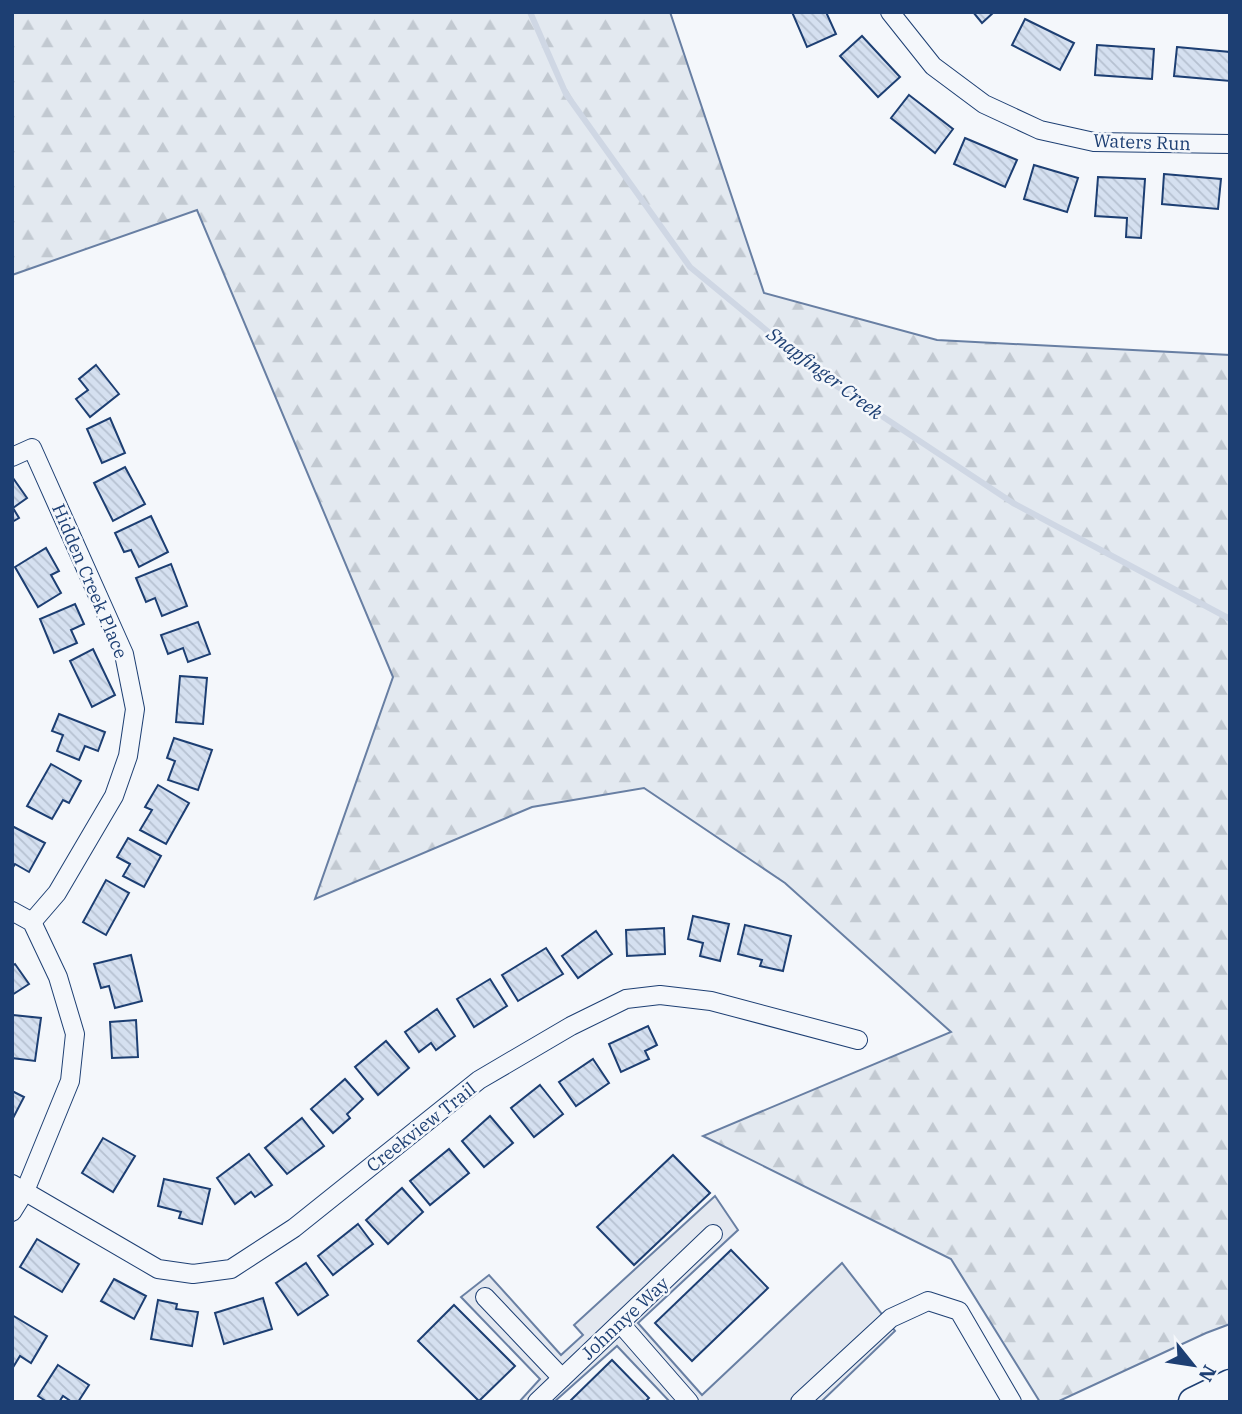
<svg xmlns="http://www.w3.org/2000/svg" width="1242" height="1414" font-family="'IBM Plex Serif',serif">
<defs>
<pattern id="forest-firs" width="22" height="20" patternUnits="userSpaceOnUse" patternTransform="scale(1.75)"><rect width="22" height="20" fill="#e3e9f0"/><path d="M5 1l3.5 6h-7zM16 11l3.5 6h-7z" fill="#c2c9d1"/></pattern>
<pattern id="building-back-hatch" width="6" height="6" patternUnits="userSpaceOnUse" patternTransform="scale(1.75)"><rect width="6" height="6" fill="#d5e0f0"/><path d="M-1 5l2 2M0 0l6 6M5-1l2 2" fill="none" stroke="#b6c1d1"/></pattern>
</defs>
<rect width="100%" height="100%" fill="#f4f7fb"/>
<path fill="url(#forest-firs)" stroke="#687fa3" stroke-width="2" d="M12,12H670L764,293L937,340L1230,355V1324L1206,1333L1057,1402H1040L951,1259L703,1136L951,1032L785,883L644,788L532,807L315,899L393,677L197,210L12,275Z"/>
<path fill="#e3e8f0" stroke="#687fa3" stroke-width="2" d="M715,1196L738,1230L638,1323L702,1395L842,1263L895,1331L821,1402H670L617,1346L554,1402H519L540,1379L461,1297L489,1275L561,1355L583,1335L574,1325Z"/>
<g fill="none" stroke-linecap="round" stroke-linejoin="round">
<path stroke="#cfd7e4" stroke-width="6" d="M530,12L566,94L690,267L823,377L1013,503L1230,619"/>
</g>
<g fill="url(#building-back-hatch)" stroke="#1d3f73" stroke-width="2">
<path d="M792,12H826L836,34L807,47Z"/>
<path d="M973,12H994L982,23Z"/>
<path d="M1025,19L1074,43L1060,70L1012,45Z"/>
<path d="M862,36L900,77L878,97L840,56Z"/>
<path d="M1097,45L1154,49L1152,79L1095,75Z"/>
<path d="M1177,47L1230,52V81L1174,76Z"/>
<path d="M909,95L953,129L935,153L891,118Z"/>
<path d="M965,138L1017,160L1005,187L954,164Z"/>
<path d="M1034,165L1078,178L1067,212L1024,199Z"/>
<path d="M1164,174L1221,179L1218,209L1162,204Z"/>
<path d="M1098,177L1145,179L1141,238L1126,237L1127,218L1095,216Z"/>
<path d="M96,365L119,394L90,417L76,399L88,390L79,379Z"/>
<path d="M110,418L125,453L102,463L87,429Z"/>
<path d="M125,467L145,504L113,521L94,483Z"/>
<path d="M13,478L27,498L13,508L19,518L12,522V479Z"/>
<path d="M151,516L168,552L139,567L131,550L124,552L115,533Z"/>
<path d="M46,548L59,571L51,575L61,593L38,607L15,567Z"/>
<path d="M171,564L187,606L162,616L155,598L146,602L136,578Z"/>
<path d="M75,604L84,624L71,630L77,643L54,653L40,619Z"/>
<path d="M198,622L210,654L188,662L183,648L168,654L161,635Z"/>
<path d="M93,649L115,695L92,707L70,661Z"/>
<path d="M180,676L207,678L203,724L176,722Z"/>
<path d="M59,714L105,732L98,751L85,746L79,760L57,751L63,735L52,731Z"/>
<path d="M174,738L212,750L198,790L168,780L175,761L167,758Z"/>
<path d="M51,764L81,781L69,803L63,800L52,819L27,806Z"/>
<path d="M158,785L189,803L166,844L140,830L152,810L145,807Z"/>
<path d="M12,826L45,843L29,872L15,864L12,869Z"/>
<path d="M128,838L161,856L144,887L123,876L130,864L117,857Z"/>
<path d="M106,880L129,893L106,935L83,922Z"/>
<path d="M693,916L729,924L720,961L700,956L703,943L688,939Z"/>
<path d="M745,925L791,936L783,971L760,966L762,960L738,954Z"/>
<path d="M664,928L665,954L627,956L626,930Z"/>
<path d="M596,931L612,954L578,978L562,956Z"/>
<path d="M546,948L563,974L518,1001L502,975Z"/>
<path d="M131,955L142,1001L115,1008L109,986L101,988L94,964Z"/>
<path d="M15,964L29,984L12,995V966Z"/>
<path d="M490,979L507,1006L474,1027L457,999Z"/>
<path d="M437,1009L455,1036L436,1050L431,1043L419,1052L405,1032Z"/>
<path d="M13,1015L41,1018L35,1061L12,1058Z"/>
<path d="M136,1020L138,1057L112,1058L110,1022Z"/>
<path d="M648,1026L657,1045L645,1051L649,1059L621,1072L609,1044Z"/>
<path d="M386,1041L409,1068L378,1095L355,1067Z"/>
<path d="M593,1059L609,1083L576,1106L559,1082Z"/>
<path d="M345,1079L363,1099L347,1114L350,1118L333,1133L311,1109Z"/>
<path d="M540,1085L563,1114L534,1137L511,1108Z"/>
<path d="M12,1091L24,1097L12,1120Z"/>
<path d="M490,1116L513,1143L484,1167L462,1141Z"/>
<path d="M302,1118L324,1146L287,1174L265,1148Z"/>
<path d="M103,1138L135,1156L113,1192L82,1173Z"/>
<path d="M449,1149L469,1173L430,1205L410,1181Z"/>
<path d="M249,1154L272,1185L255,1197L251,1192L235,1204L217,1178Z"/>
<path d="M673,1155L710,1193L634,1265L597,1227Z"/>
<path d="M164,1179L210,1189L202,1224L179,1218L181,1212L158,1206Z"/>
<path d="M402,1188L423,1212L388,1244L366,1220Z"/>
<path d="M358,1224L373,1244L333,1275L318,1256Z"/>
<path d="M37,1239L79,1264L62,1292L20,1267Z"/>
<path d="M731,1250L768,1288L692,1361L655,1323Z"/>
<path d="M306,1263L328,1295L298,1315L276,1283Z"/>
<path d="M114,1279L146,1296L134,1319L101,1301Z"/>
<path d="M263,1298L272,1329L224,1344L215,1313Z"/>
<path d="M158,1300L177,1304L176,1309L198,1312L192,1346L151,1339Z"/>
<path d="M454,1305L515,1366L479,1401L418,1341Z"/>
<path d="M12,1315L47,1336L31,1363L20,1356L12,1369Z"/>
<path d="M612,1360L649,1398L645,1402H569Z"/>
<path d="M58,1365L89,1385L78,1402H72L63,1396L59,1402H47L38,1396Z"/>
</g>
<g fill="none" stroke-linecap="round" stroke-linejoin="round">
<defs>
<g id="street">
<path d="M890,12L933,66L984,104L1040,130L1094,142L1230,144"/>
<path d="M12,457L32,448L124,654L135,709L128,756L114,796L57,893L32,922"/>
<path d="M12,911L32,922L58,977L75,1034L70,1081L25,1191L12,1212"/>
<path d="M12,1184L158,1269L193,1274L231,1269L294,1228L479,1080L571,1026L626,999L660,995L711,1001L858,1040"/>
<path d="M485,1297L562,1378"/>
<path d="M620,1323L689,1402"/>
<path d="M537,1402L713,1234"/>
<path d="M800,1402L891,1318L928,1301L959,1311L1012,1402"/>
</g>
<path id="primary" d="M1193,1402L1230,1384"/>
</defs>
<use href="#street" stroke="#1d3f73" stroke-width="20"/>
<use href="#primary" stroke="#1d3f73" stroke-width="31"/>
<use href="#street" stroke="#f4f7fb" stroke-width="18"/>
<use href="#primary" stroke="#f4f7fb" stroke-width="28"/>
</g>
<g text-anchor="middle" dominant-baseline="central" stroke-width="5" stroke-linejoin="round" paint-order="stroke">
<g font-size="18" fill="#1d3f73" stroke="#f4f7fb">
<text transform="translate(1142 142) rotate(2)">Waters Run</text>
<text transform="translate(90 581) rotate(67)">Hidden Creek Place</text>
<text transform="translate(421 1127) rotate(-38)">Creekview Trail</text>
<text transform="translate(625 1318) rotate(-43)">Johnnye Way</text>
</g>
<g font-size="19" font-style="italic" fill="#1d3f73" stroke="#f4f7fb">
<text transform="translate(825 373) rotate(37)">Snapfinger Creek</text>
</g>
</g>
<rect width="1242" height="1414" fill="none" stroke="#1d3f73" stroke-width="28"/>
<g transform="translate(1193 1365) rotate(120)" stroke="#f4f7fb" stroke-width="5" paint-order="stroke">
<path d="M0-5L12 26L0 18L-12 26Z" fill="#1d3f73"/>
<text y="-10" font-size="19" font-weight="bold" text-anchor="middle" fill="#1d3f73">N</text>
</g>
</svg>
